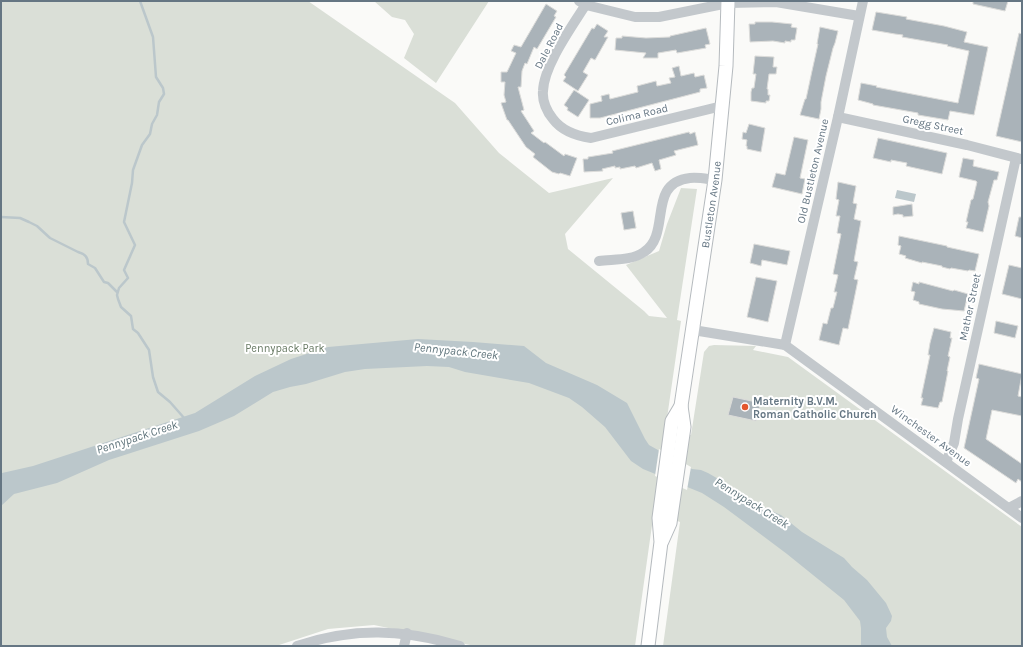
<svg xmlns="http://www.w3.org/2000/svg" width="1023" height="647" font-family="Karla,sans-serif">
<rect width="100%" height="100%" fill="#fafaf8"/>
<g fill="#dadfd7">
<path d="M1,1H308L455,103L499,153L549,193L613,178L565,234L568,249L644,311L649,316L667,318L626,265L659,251L667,224L681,188L697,189L677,320L681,321L666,425L691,435L704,352L709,346L714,345L756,346L753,350L788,357L1022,527V646H663L680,522L654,511L635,646H475L374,625L328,629L276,646H1Z"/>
<path d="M374,1H489L436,83L404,58L414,34L405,20L392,17Z"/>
</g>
<g fill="#bbc7cb">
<path d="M897,190L916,194L914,202L895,198Z"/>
<path d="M418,339L473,342L524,346L546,363L597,385L627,403L645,439L649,445L692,469L701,470L708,473L727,484L752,503L781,515L802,532L844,558L852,567L867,580L886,603L892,616L891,621L886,628L887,637L892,646H861V628L860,621L844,600L787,554L724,507L702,493L643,469L631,461L605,427L582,407L569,398L529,383L465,372L449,367L427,366L365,369L345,372L306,384L290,387L273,392L234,416L199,431L109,460L57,483L14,494L1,506V474L2,473L33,466L195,413L255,376L291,359L328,347Z"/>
</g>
<path fill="#fafaf8" d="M659,449L691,467L687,490L655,476Z"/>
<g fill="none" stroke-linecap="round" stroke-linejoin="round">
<g stroke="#bbc7cb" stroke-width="2.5">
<path d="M140,1L153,37L156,77L163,88L164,94L159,102L157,115L152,124L150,134L142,145L133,170L132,183L124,222L135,245L124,270L128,278L119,288L117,295L118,299L121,307L131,316L133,329L138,333L149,350L153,377L158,392L170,402L185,419"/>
<path d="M1,217L20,218L29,222L37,226L50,238L78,252C85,254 88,257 88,264L95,268L104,282L108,283L117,292"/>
</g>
</g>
<g fill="#aab3b9" stroke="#dcdcda">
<path d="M973,1H1008L1005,11L973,4Z"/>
<path d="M546,4L557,11L554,16L556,17L537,49L534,47L527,64L525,63L522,71L521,87H518L524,110L521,111L534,131L531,133L544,143L545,142L564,156L565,154L577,158L570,176L560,173L559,174L552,172L533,157L535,154L526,147L508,120H507L501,103L506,102L504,95L505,82H501V72H507L516,53L511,51L514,45L521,47Z"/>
<path d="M876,12L907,17L906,19L944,26L967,32L964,42L988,47L974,115L950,111L948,120L918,115V113L873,105V104L858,100L861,83L877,86L876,87L958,103L969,51L947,46L948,45L902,37L903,35L895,34L872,30Z"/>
<path d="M755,22H772L792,24L791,27L797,28L795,40H791V42L785,41V43L773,41L750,42L749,24H755Z"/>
<path d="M597,24L608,31L604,37H608L595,60L591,58L583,72L588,75L578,91L563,81L566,77L564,75L592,28L594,29Z"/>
<path d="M820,27L838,31L835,43L833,48L826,76L821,102V109L819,119L800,115L805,99H806L812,71L818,44H817Z"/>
<path d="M706,28L710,44L705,45L706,48L677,53L676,50L658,53V58H643L646,53L615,50L616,38H622V36L646,38L670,37V36Z"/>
<path d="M1019,33L1022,34V142L996,136Z"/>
<path d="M755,56L774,57L773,67H777L776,74H769L767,89H768V95H770L769,101H766V103L751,101V92L752,88H754L756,74H753Z"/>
<path d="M679,66L681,76L694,73L695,77L704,75L707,88L700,89V92L600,118H590V104L602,101L601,96L609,94L610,99L638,92L637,86L656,81L657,86L671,83L669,78L675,77L672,68Z"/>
<path d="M574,90L589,100L578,117L567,110L568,108L564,105Z"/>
<path d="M749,124L765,128L761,152L747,149V146H746L747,140L742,139L743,132L746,133Z"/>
<path d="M689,132L690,134L695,132L698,145L674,151L676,155L659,160L661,169L655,171L652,163L636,168L635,166L620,169V167L615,168V166L602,169L603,171L584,172L583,159H588V157L613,153L612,151Z"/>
<path d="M794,137L808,140L800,178L805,179L802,194L772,187L776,173L785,175Z"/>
<path d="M878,138L947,153L942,174L906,166L907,163L891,160V162L873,158Z"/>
<path d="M963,158L974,160L973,166L999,172L997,180H994L988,202L989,206L983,232L966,228L968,222H966L971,200L973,199L977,182L976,181L959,177Z"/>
<path d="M838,182L856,186L853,203L857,204L854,219L861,221L854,261L858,262L854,279L858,280L848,329L843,328L839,345L819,340L823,323L827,324L831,308H833L837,292H834L838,275L833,274L841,234L837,233L840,216H836L839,200L836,199Z"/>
<path d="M912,204L913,216L903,217V215L898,214L893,215V207Z"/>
<path d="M633,211L636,228L624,230L621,213Z"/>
<path d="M1019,217H1022V238L1015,236Z"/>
<path d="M899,236L947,246V247L979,254L975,271L969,270L968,271L951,268L950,269L942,267V266L922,262V263L905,258L906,256L899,254L901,246L898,245Z"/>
<path d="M754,244L790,251L787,265L762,260L761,266L750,263Z"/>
<path d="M1009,265L1022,268V299L1002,294Z"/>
<path d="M756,277L777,281L768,322L747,317Z"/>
<path d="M913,282L919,284V282L953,291L954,290L968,294L964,311L942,309L919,304V302L913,300L915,292L911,291Z"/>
<path d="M996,321L1018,326L1015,338L994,333Z"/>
<path d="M934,328L951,332L950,338H952L948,356L950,357L947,371H948L942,402H940L938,408L921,405L923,398H921L930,355H928L930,343Z"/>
<path d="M979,364L1022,374L1018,396L1022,397V416L992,410L986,439L1022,464V482L1018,479L1016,483L964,448L979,379L976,378Z"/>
<path d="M733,397L761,403L756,421L728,415Z"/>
</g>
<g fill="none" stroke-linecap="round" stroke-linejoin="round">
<defs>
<g id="major">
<path d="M662,541L670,523L684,427L681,406"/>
<path id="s1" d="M648,646L661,542L659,518L672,421L681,406L715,180L726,66L728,1"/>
</g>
</defs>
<use href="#major" stroke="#b5babe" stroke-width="15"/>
<g stroke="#c3c8cc" stroke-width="10">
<path d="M579,1L586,5L635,17H659L728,3L776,2L859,16"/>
<path d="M588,1C574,24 544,64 543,91C542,101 547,112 553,119C562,131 577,136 591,138L722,106"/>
<path d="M838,117L967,145L1021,159"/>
<path d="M599,261C613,259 631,261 644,252C672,234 646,183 690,178C698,177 707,179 715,180"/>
<path d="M693,330L785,345L1022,518"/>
<path d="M785,345L838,117L863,1"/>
<path d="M946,462L954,443L958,419L1016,158"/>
<path d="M1009,508L1022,501"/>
<path d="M297,646C353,627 404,629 460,646"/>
<path d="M404,646L407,633"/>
</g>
<use href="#major" stroke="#fff" stroke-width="13"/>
</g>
<circle fill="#e4572e" stroke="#fff" stroke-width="1.5" cx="745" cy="407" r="4"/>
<g text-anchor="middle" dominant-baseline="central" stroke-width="4" stroke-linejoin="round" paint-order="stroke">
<g font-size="11" fill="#657683" stroke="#fff">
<text transform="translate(549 46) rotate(-63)">Dale Road</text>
<text transform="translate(637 115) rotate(-13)">Colima Road</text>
<text transform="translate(933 125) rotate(12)">Gregg Street</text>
<text transform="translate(813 171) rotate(-77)">Old Bustleton Avenue</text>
<text stroke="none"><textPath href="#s1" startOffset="448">Bustleton Avenue</textPath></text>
<text transform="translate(970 307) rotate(-78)">Mather Street</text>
<text transform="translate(931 436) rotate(36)">Winchester Avenue</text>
</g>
<g font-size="11" fill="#687a64" stroke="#fff">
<text x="285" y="348">Pennypack Park</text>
</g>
<g font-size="11" font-weight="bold" fill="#657683" stroke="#fff" text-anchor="start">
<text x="753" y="401">Maternity B.V.M.<tspan x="753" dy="13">Roman Catholic Church</tspan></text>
</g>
<g font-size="12" font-style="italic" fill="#60757c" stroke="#fff">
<text transform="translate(456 351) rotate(6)">Pennypack Creek</text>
<text transform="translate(137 437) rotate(-18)">Pennypack Creek</text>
<text transform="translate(752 503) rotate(32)">Pennypack Creek</text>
</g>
</g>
<rect width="1023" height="647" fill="none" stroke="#657683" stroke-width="4"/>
</svg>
